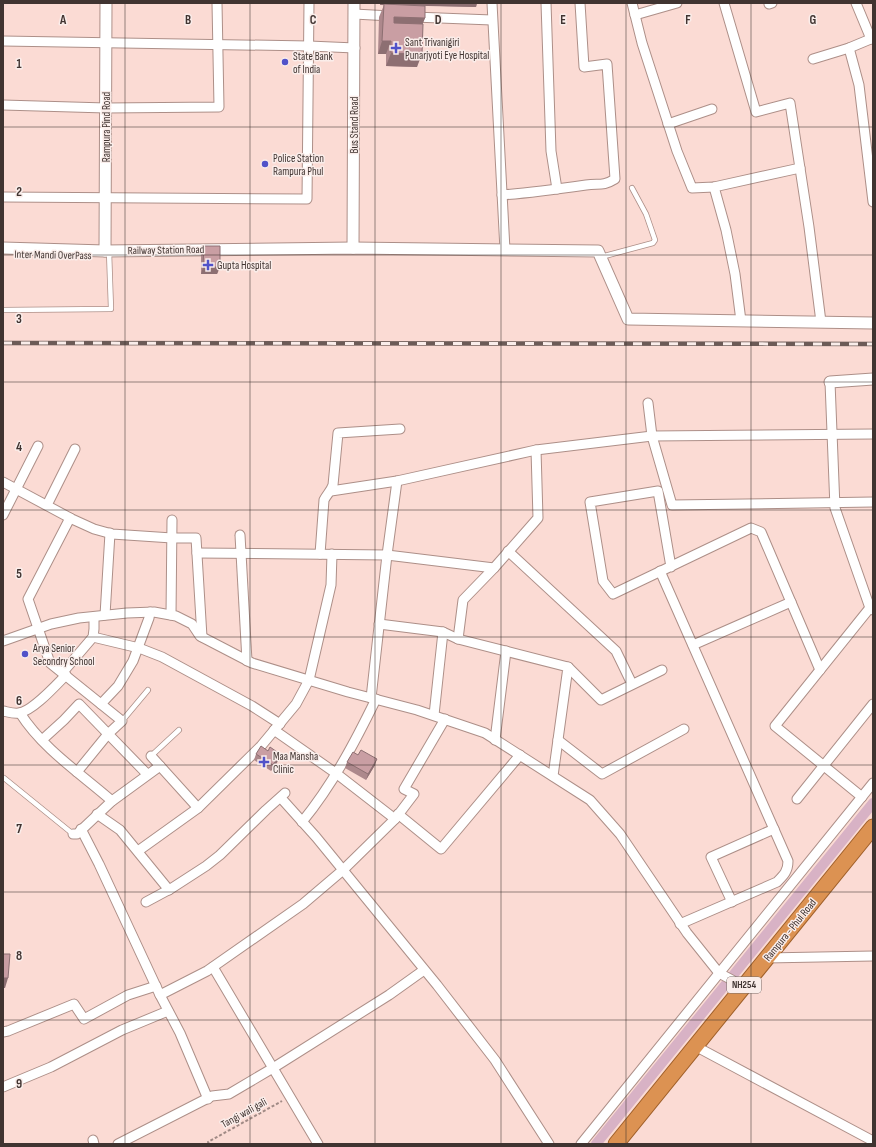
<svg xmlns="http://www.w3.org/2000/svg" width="876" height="1147" font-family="'Sofia Sans Condensed',sans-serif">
<rect width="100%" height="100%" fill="#fbdbd4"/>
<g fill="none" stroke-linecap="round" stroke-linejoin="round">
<path stroke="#d8b2c5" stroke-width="10" d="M596,1144L873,803"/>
<defs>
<g id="service">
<path d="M601,257L653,243L655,240L646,214L632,188"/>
<path d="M3,310L111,309L109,251"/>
<path d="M122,721L148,690"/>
<path d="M151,756L179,730"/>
<path d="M4,778L73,834"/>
</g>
<g id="minor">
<path d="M492,3L505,250"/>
<path d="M546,3L551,151L557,189"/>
<path d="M632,3L642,43L677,151L692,188L714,187L800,168"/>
<path d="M724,3L756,112L790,103L809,227L821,322"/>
<path d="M856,3L871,39"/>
<path d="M769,4L772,3"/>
<path d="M354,14L391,16"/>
<path d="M635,15L677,3"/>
<path d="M414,17L492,20"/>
<path d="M3,41L309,46L355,48"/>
<path d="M849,48L859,85L873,202"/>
<path d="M813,59L849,48L873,38"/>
<path d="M3,105L106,108L219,107L217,3"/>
<path d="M668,124L712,109"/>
<path d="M714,187L726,230L735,274L741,321"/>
<path d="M502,195C530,193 558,189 586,185C599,183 602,187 615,179L607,64L584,67L580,3"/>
<path d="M3,197L307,199L309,3"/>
<path d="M830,382L835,508L870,608L873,610"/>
<path d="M648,403L652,436L672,505L873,502"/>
<path d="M3,482L72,519L94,529L112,534L172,538H196L202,637"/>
<path d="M331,491L397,481L536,450L652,436L873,434"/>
<path d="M47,505L75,449"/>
<path d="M3,515L38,446"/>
<path d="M70,518L28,599L50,663L122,721L108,734L77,772"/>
<path d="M240,535L247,661"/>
<path d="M508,551L616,651L632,684"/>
<path d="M197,553L387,555L494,568L463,600L458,639"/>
<path d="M320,554L324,500C327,494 331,491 333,485L338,433L400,429"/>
<path d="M671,567L658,491L590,502L603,581L613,594L751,528L761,532L820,670"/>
<path d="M494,568L538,518L536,450"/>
<path d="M660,571L788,861C788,871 784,875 777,882L680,924"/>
<path d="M105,615L110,533"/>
<path d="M171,615L172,520"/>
<path d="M379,624L443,632L458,639L568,667L553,776"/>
<path d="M93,637L139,648L162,657L252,706L280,724"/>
<path d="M3,641L51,624L79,618L127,613L154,612L176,616L192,624L200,636L252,663L348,692L417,710L485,733L590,800L620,834L687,933L719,973L732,980L742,988"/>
<path d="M693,645L791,602"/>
<path d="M568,667L601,700L662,670"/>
<path d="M63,672L93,637L94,629V617"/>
<path d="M371,698L387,555L397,481"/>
<path d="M101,704L118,686L133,661L149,618L150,612"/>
<path d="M3,711C8,712 14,714 19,713C33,711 56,685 66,675"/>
<path d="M20,713C43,749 80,773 112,801"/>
<path d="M434,715L443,632"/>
<path d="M274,730L337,774L395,819"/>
<path d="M42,740L64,720L79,704L147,774"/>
<path d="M495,740L506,651"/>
<path d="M558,740L602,774L684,729"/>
<path d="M151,756L198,808"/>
<path d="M862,797L775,726L873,604"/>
<path d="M281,798L316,837L437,985L495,1060L549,1144"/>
<path d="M797,799L873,704"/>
<path d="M97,814L120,830L169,890"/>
<path d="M398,814L441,849L520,755"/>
<path d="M302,822C333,784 355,742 376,699"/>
<path d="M81,829L99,864L160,995L180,1033L208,1099"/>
<path d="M73,834H77L112,801L160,766"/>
<path d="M138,851L198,808L261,746L296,704L309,680L331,585L332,554"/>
<path d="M146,902L172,888L206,866L220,855L266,810L285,793"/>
<path d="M732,902L711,857L774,829"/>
<path d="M766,958L873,956"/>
<path d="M213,967L318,1144"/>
<path d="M160,995L207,971L303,904L343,870L395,819L414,794L404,789L445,719"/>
<path d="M3,1032L8,1031L74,1004L84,1019L128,995L156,986"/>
<path d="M695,1046L873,1141"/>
<path d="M3,1087L51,1067L122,1030L168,1011"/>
<path d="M93,1140L94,1144"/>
<path d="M118,1144L212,1096L229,1094L273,1068L389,995L424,970"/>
<path d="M581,1144L873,783"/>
</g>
<g id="tertiary">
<path d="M3,248L105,251L353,248L598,251L628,319L873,323"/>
<path d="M353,248L354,3"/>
<path d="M105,251L106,3"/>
<path d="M830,382L873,379"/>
</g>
<path id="trunk" d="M616,1144L873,827"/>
</defs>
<use href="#service" stroke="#ad8f88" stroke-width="6"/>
<use href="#minor" stroke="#ad8f88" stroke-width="11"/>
<use href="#tertiary" stroke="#ad8f88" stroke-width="13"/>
<use href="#trunk" stroke="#a0602a" stroke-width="17"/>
<path stroke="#a08a85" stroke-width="2" stroke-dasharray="3 2" stroke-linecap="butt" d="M209,1144L208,1142L282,1101"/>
<use href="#service" stroke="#fff" stroke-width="4.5"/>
<use href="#minor" stroke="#fff" stroke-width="9"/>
<use href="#tertiary" stroke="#fff" stroke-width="11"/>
<use href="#trunk" stroke="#dc9252" stroke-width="15"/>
<defs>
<path id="rail" d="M3,343L873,344"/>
</defs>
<use href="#rail" stroke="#6c5b57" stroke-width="4.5"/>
<use href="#rail" stroke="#faedea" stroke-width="3" stroke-dasharray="9" stroke-linecap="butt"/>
</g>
<g fill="#ad888c">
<path d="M380,3H477L476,7L403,5L425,18L422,24L417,67L386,66V54H378L379,17L384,5H380Z"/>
<path d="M204,246L220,267L217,274H201V252Z"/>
<path d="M256,754L278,761L271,771L254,760Z"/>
<path d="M347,762L375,765L366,780L345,768Z"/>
</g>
<g fill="#8d6f72">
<path d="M381,3H477L476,7L380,5Z"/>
<path d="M394,17L425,18L420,31L390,30Z"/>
<path d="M382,41H391L386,54H378Z"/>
<path d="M391,53L422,54L417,67L386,66Z"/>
<path d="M203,267H220L217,274H201Z"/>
<path d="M280,754L278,761L271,771L273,765Z"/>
<path d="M377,759L375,765L366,780L368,774Z"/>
<path d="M3,978H8L5,988H3Z"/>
</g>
<g fill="#c99ea3" stroke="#8d6f72">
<path d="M384,4L425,6V18L394,17V23L423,24L422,54L391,53V41H382Z"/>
<path d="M204,246H220V267H203Z"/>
<path d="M261,746L268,751L270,747L280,754L273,765L256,754Z"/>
<path d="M361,750L377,759L368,774L347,762L353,752L358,755Z"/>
<path d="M3,954H10L8,978H3Z"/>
</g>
<path fill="none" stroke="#403431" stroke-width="1" stroke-opacity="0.55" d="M125,3V1144M250,3V1144M375,3V1144M501,3V1144M626,3V1144M751,3V1144M3,127H873M3,255H873M3,382H873M3,510H873M3,637H873M3,765H873M3,892H873M3,1020H873"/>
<g fill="#5152c9" stroke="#faedea" stroke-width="1.5">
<path d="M394 42h4v4h4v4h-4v4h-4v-4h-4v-4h4z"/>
<circle cx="285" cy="62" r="4"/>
<circle cx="265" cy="164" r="4"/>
<path d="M206 259h4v4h4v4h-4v4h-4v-4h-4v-4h4z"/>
<circle cx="25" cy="654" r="4"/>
<path d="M262 756h4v4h4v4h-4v4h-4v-4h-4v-4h4z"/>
</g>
<g text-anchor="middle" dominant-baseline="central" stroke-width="3" stroke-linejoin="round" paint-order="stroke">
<rect fill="#faedea" stroke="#786c68" stroke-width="1" x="727" y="977" width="34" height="16" rx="3"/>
<g font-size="10" font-weight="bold" fill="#403431">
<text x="744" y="985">NH254</text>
</g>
<g font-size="11" fill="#403431" stroke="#faedea" text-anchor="start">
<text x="405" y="42">Sant Trivanigiri<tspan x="405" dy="13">Punarjyoti Eye Hospital</tspan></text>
<text x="293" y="56">State Bank<tspan x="293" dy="13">of India</tspan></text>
<text x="273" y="158">Police Station<tspan x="273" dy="13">Rampura Phul</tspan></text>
<text x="217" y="265">Gupta Hospital</text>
<text x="33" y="648">Arya Senior<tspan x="33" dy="13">Secondry School</tspan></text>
<text x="273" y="756">Maa Mansha<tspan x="273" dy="13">Clinic</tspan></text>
</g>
<g font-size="11" fill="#403431" stroke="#faedea">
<text transform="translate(354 125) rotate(-90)">Bus Stand Road</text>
<text transform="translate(106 127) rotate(-90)">Rampura Pind Road</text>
<text transform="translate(166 250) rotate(-1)">Railway Station Road</text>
<text transform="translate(53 255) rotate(1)">Inter Mandi OverPass</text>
<text transform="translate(790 930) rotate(-51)">Rampura - Phul Road</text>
<text transform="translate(244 1113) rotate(-29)">Tangi wali gali</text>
</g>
</g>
<g font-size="13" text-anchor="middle" font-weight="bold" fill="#403431" stroke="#faedea" stroke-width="3" stroke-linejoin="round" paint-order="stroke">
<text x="63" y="24">A</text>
<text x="188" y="24">B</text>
<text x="313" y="24">C</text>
<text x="438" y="24">D</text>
<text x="563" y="24">E</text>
<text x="688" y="24">F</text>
<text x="813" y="24">G</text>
<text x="19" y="68">1</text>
<text x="19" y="196">2</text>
<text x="19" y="323">3</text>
<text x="19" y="451">4</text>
<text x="19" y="578">5</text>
<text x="19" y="705">6</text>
<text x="19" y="833">7</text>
<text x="19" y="960">8</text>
<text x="19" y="1088">9</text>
</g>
<rect width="876" height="1147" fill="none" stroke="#403431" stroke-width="8"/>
</svg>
